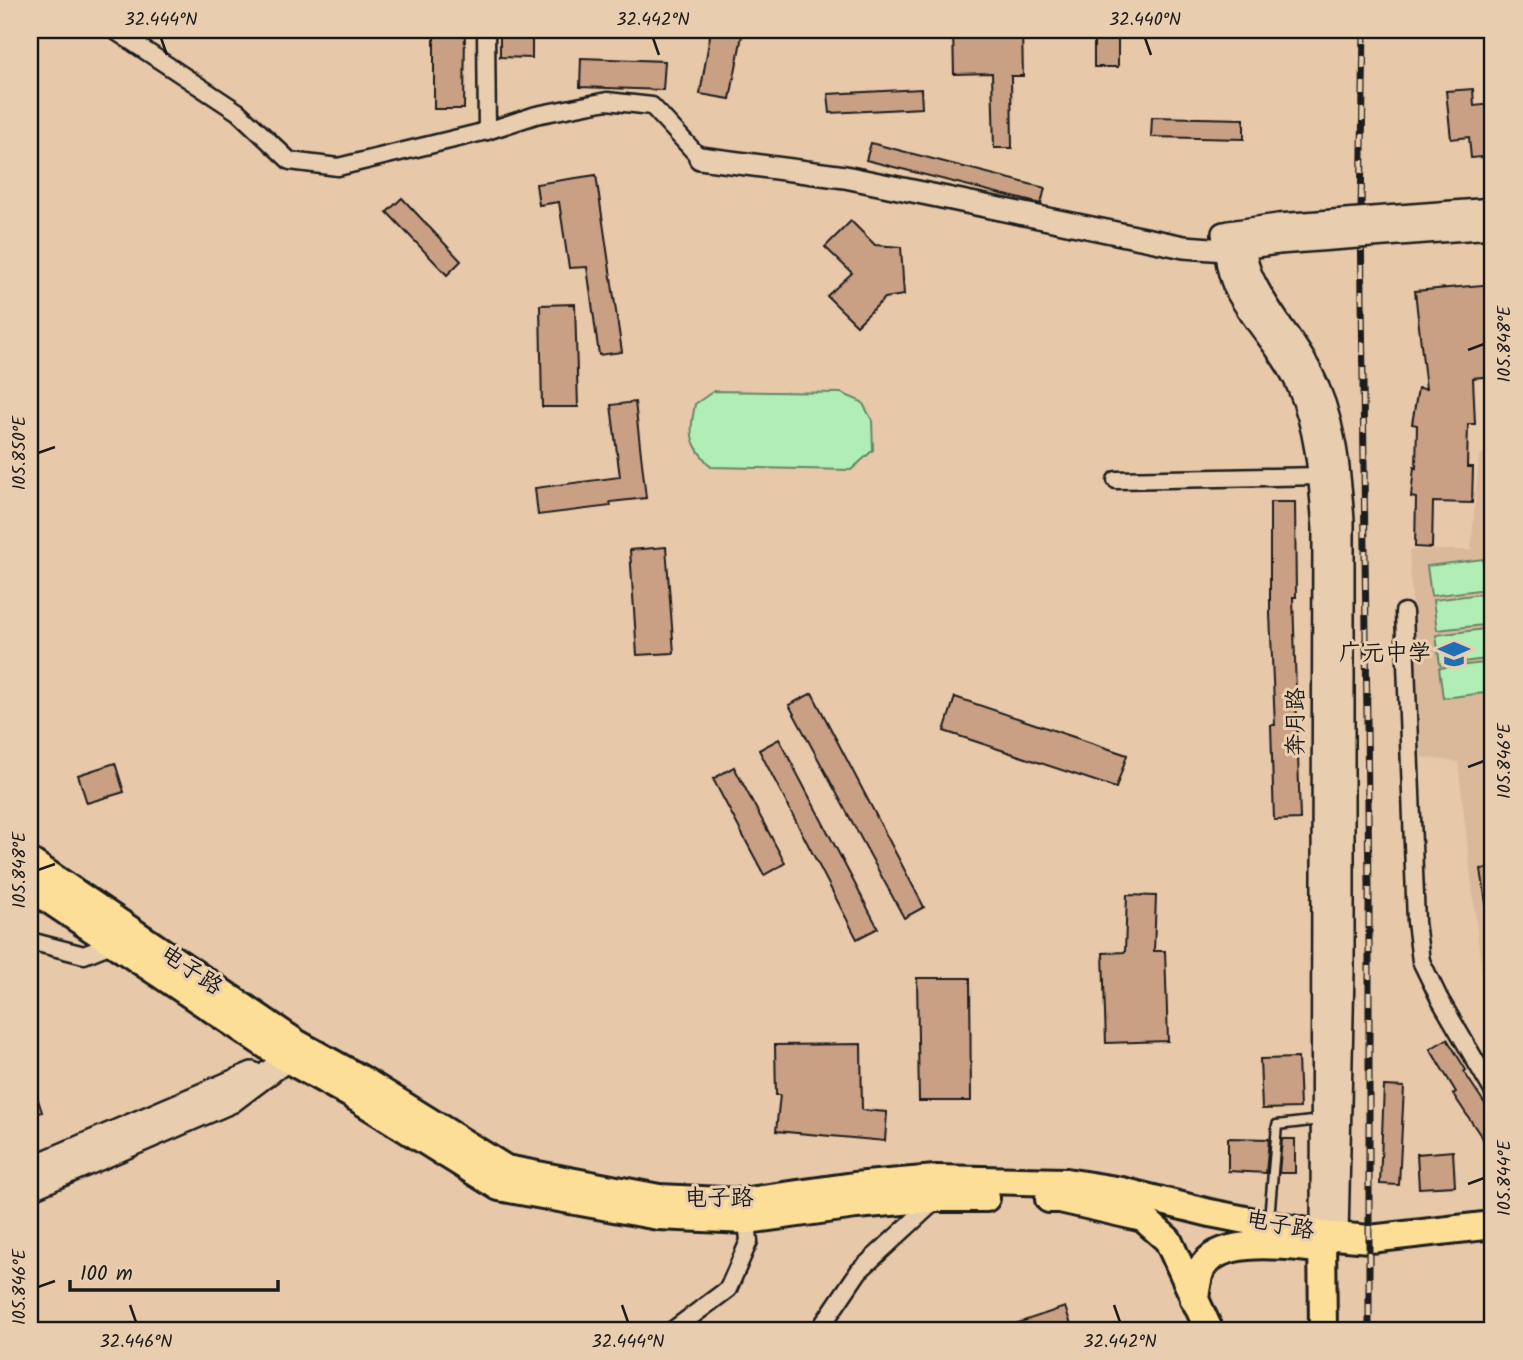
<svg xmlns="http://www.w3.org/2000/svg" width="1523" height="1360" font-family="Kalam,'LXGW WenKai TC',sans-serif">
<rect width="100%" height="100%" fill="#e7c8a9"/>
<filter id="ink" filterUnits="userSpaceOnUse"><feTurbulence type="fractalNoise" baseFrequency=".0143" numOctaves="2"/><feDisplacementMap in="SourceGraphic" scale="14" xChannelSelector="R" yChannelSelector="G"/><feConvolveMatrix kernelMatrix="1 2 1 2 8 2 1 2 1" color-interpolation-filters="sRGB"/></filter>
<g filter="url(#ink)">
<path fill="#dab99b" d="M1493,442V1035L1487,1019L1458,762L1421,757L1409,550H1471L1479,457Z"/>
<g fill="#b1eeb5" stroke="#668568" stroke-width="2">
<path d="M714,391L841,393L862,402L872,420L873,450L851,470L711,467C689,442 689,437 695,404Z"/>
<path d="M1483,559L1487,589L1431,596L1427,566Z"/>
<path d="M1489,593L1493,624L1437,630L1433,600Z"/>
<path d="M1493,628V658L1440,665L1436,635Z"/>
<path d="M1493,662V692L1443,698L1439,668Z"/>
</g>
<g fill="#c9a084" stroke="#1c1c1c" stroke-width="2">
<path d="M434,30H465L464,109H434Z"/>
<path d="M500,30H532V58L500,57Z"/>
<path d="M711,30H743L730,99L700,94Z"/>
<path d="M953,30H1022L1023,76H1011L1012,148H994L992,73L954,74Z"/>
<rect x="1094" y="30" width="24" height="37"/>
<path d="M581,58L665,61L663,90L580,87Z"/>
<path d="M921,89L922,108L830,113L828,94Z"/>
<path d="M1473,89L1474,106L1493,104V156L1471,158L1469,137L1451,139L1446,91Z"/>
<path d="M1152,117L1244,119V139L1151,137Z"/>
<path d="M871,143L1045,188L1041,204L866,160Z"/>
<path d="M596,175L622,352L599,355L587,267L569,268L559,202L539,205L536,184Z"/>
<path d="M402,198L461,261L447,275L387,212Z"/>
<path d="M851,221L875,245L901,247L904,295L885,298L857,325L827,296L852,273L825,247Z"/>
<path d="M1493,284V376L1473,378L1475,424H1468L1467,467H1473L1472,503L1433,502L1432,548L1415,547L1416,498L1411,497L1414,467L1416,468L1417,425L1412,424L1418,388L1426,389L1415,291Z"/>
<path d="M575,304L578,407H542L540,305Z"/>
<path d="M635,402L646,498L610,502L611,506L538,515L535,488L620,477L611,405Z"/>
<path d="M1270,502H1295L1296,597H1293L1300,819L1274,820L1271,725H1275L1270,614Z"/>
<path d="M666,547L674,653L637,655L630,550Z"/>
<path d="M812,693L924,907L904,918L789,705Z"/>
<path d="M955,697L1127,755L1116,788L944,731Z"/>
<path d="M779,739L878,928L857,939L759,750Z"/>
<path d="M115,763L124,792L87,803L78,775Z"/>
<path d="M734,767L785,863L764,875L713,779Z"/>
<path d="M1493,868V910H1487L1481,869Z"/>
<path d="M1127,895L1156,896L1154,951H1165L1168,1041L1106,1043L1103,953L1125,952Z"/>
<path d="M917,978H970L971,1101H919Z"/>
<path d="M1447,1039L1466,1070L1464,1072L1493,1116V1154L1453,1094L1456,1092L1430,1049Z"/>
<path d="M861,1044L862,1110L887,1112L885,1141L776,1131L780,1095H776L775,1045Z"/>
<path d="M1298,1058L1300,1108L1262,1109L1260,1059Z"/>
<path d="M30,1081H32L42,1112L30,1116Z"/>
<path d="M1384,1086L1404,1087L1399,1185L1380,1184Z"/>
<path d="M1228,1138L1269,1139L1266,1173L1228,1171Z"/>
<path d="M1282,1139H1295V1173H1279Z"/>
<path d="M1453,1151L1455,1186L1419,1188L1417,1154Z"/>
<path d="M1065,1307L1073,1330H1003V1328Z"/>
</g>
<g fill="none" stroke-linecap="round" stroke-linejoin="round">
<defs>
<path id="service" d="M1269,1219L1277,1125L1320,1120"/>
<g id="minor">
<path d="M114,30L238,112L290,161L338,167L487,131"/>
<path d="M486,30L487,131L536,115L607,101L652,106L700,158"/>
<path d="M1116,480L1320,476"/>
<path d="M1404,612L1416,922L1421,961L1439,998L1493,1091"/>
<path d="M30,941L84,955L114,943"/>
<path d="M673,1330L728,1289L749,1241L747,1220"/>
<path d="M819,1330L859,1271L936,1200"/>
</g>
<g id="tertiary">
<path d="M700,158L845,177L1184,247L1226,250L1278,243"/>
<path d="M1229,232L1278,225"/>
<path d="M1242,232C1244,249 1246,267 1255,283C1270,314 1294,340 1310,370C1335,417 1339,468 1343,521V971L1337,1236"/>
<path d="M1223,233C1226,252 1227,272 1236,290C1254,324 1283,351 1298,386C1318,432 1320,480 1324,529L1322,1235"/>
</g>
<g id="secondary">
<path d="M30,1169L252,1074"/>
<path d="M30,1188L231,1101L287,1059L294,1045"/>
</g>
<g id="primary">
<path d="M30,862L296,1043L361,1079L506,1169L659,1198L742,1202L854,1186L936,1179L1066,1182L1122,1191L1210,1213L1322,1235L1370,1239L1493,1225"/>
<path d="M30,887L287,1059L352,1095L499,1187L658,1216L747,1220L856,1205L937,1198H986"/>
<path d="M1049,1199H1060L1143,1218L1168,1240L1209,1330"/>
<path d="M1322,1235L1323,1330"/>
<path d="M1194,1300C1197,1291 1197,1276 1202,1268C1221,1235 1290,1247 1321,1249"/>
</g>
</defs>
<use href="#service" stroke="#1c1c1c" stroke-width="13"/>
<use href="#minor" stroke="#1c1c1c" stroke-width="21"/>
<use href="#tertiary" stroke="#1c1c1c" stroke-width="26"/>
<use href="#secondary" stroke="#1c1c1c" stroke-width="28"/>
<use href="#primary" stroke="#1c1c1c" stroke-width="32"/>
<use href="#service" stroke="#e8cdaf" stroke-width="8"/>
<use href="#minor" stroke="#e8cdaf" stroke-width="16"/>
<use href="#tertiary" stroke="#e8cdaf" stroke-width="21"/>
<use href="#secondary" stroke="#e8cdaf" stroke-width="23"/>
<use href="#primary" stroke="#fdde96" stroke-width="26"/>
<defs>
<path id="rail" d="M1364,30L1361,211L1369,890V1330"/>
</defs>
<use href="#rail" stroke="#1c1c1c" stroke-width="7"/>
<use href="#rail" stroke="#e8cdaf" stroke-width="4.5" stroke-dasharray="13" stroke-linecap="butt"/>
<defs>
<g id="tertiary-bridge">
<path d="M1278,225L1493,209"/>
<path d="M1278,243L1493,227"/>
</g>
</defs>
<use href="#tertiary-bridge" stroke="#1c1c1c" stroke-width="26" stroke-linecap="butt"/>
<use href="#tertiary-bridge" stroke="#e8cdaf" stroke-width="21"/>
</g>
</g>
<path fill="none" stroke="#1c1c1c" stroke-width="2.5" d="M161,38L167,55M653,38L659,55M1145,38L1151,55M1468,350L1484,344M38,453L55,447M1468,767L1484,761M38,870L55,864M1468,1184L1484,1178M38,1287L55,1281M130,1305L136,1322M622,1305L628,1322M1114,1305L1120,1322"/>
<defs>
<symbol id="school-bare" viewBox="-9 -9 18 18"><path d="M0-5L7-2L0 1L-7-2ZM-4 1L0 2.5L4 1V4Q0 6-4 4Z" fill="#1f6fb2" stroke="#e8cdaf" stroke-width="2.5" paint-order="stroke"/></symbol>
</defs>
<g fill-rule="evenodd">
<use href="#school-bare" x="1432" y="632" width="44" height="44"/>
</g>
<g text-anchor="middle" dominant-baseline="central" stroke-width="6" stroke-linejoin="round" paint-order="stroke">
<g font-size="23" fill="#1c1c1c" stroke="#e8cdaf" text-anchor="end">
<text x="1431" y="654">广元中学</text>
</g>
<g font-size="23" fill="#1c1c1c" stroke="#e8cdaf">
<text transform="translate(1297 722) rotate(-90)">奔月路</text>
<text transform="translate(191 971) rotate(34)">电子路</text>
<text x="719" y="1199">电子路</text>
<text transform="translate(1280 1226) rotate(11)">电子路</text>
</g>
</g>
<rect width="1523" height="1360" fill="none" stroke="#e8cdaf" stroke-width="77"/>
<path d="M70 1280v10h208v-10" fill="none" stroke="#1c1c1c" stroke-width="3.5"/>
<text x="80" y="1280" font-size="21" fill="#1c1c1c" stroke="#e8cdaf" stroke-width="5" paint-order="stroke">100 m</text>
<rect x="38" y="38" width="1446" height="1284" fill="none" stroke="#1c1c1c" stroke-width="2.5"/>
<g font-size="18" text-anchor="middle" fill="#1c1c1c">
<text x="161" y="25">32.444°N</text>
<text x="653" y="25">32.442°N</text>
<text x="1145" y="25">32.440°N</text>
<text transform="translate(1504 344) rotate(-90)" y="6">105.848°E</text>
<text transform="translate(19 453) rotate(-90)" y="6">105.850°E</text>
<text transform="translate(1504 761) rotate(-90)" y="6">105.846°E</text>
<text transform="translate(19 870) rotate(-90)" y="6">105.848°E</text>
<text transform="translate(1504 1178) rotate(-90)" y="6">105.844°E</text>
<text transform="translate(19 1287) rotate(-90)" y="6">105.846°E</text>
<text x="136" y="1347">32.446°N</text>
<text x="628" y="1347">32.444°N</text>
<text x="1120" y="1347">32.442°N</text>
</g>
</svg>
